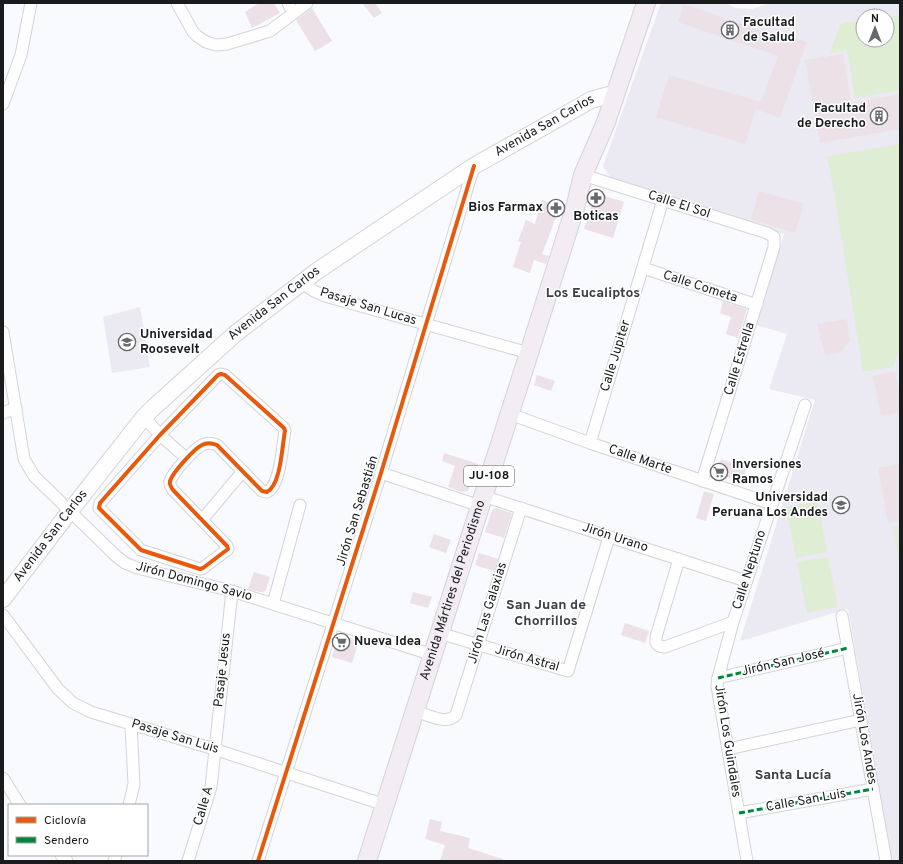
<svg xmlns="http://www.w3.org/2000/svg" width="903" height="864" font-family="Overpass,sans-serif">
<rect width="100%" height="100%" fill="#f8fafd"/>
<g fill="#ebeaf3" fill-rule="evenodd">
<path d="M661,3H725L736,8L752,9L764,5L766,3H900V861H892L848,609L740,641L815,400L769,389L787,334L756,325L784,234L618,183L610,177L603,166ZM863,16H887V40H863Z"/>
<path d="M140,307L150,367L112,373L103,317Z"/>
</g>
<g fill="#dfedd4">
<path d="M900,15V90L855,98L847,50L830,53L840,24L863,20V40H887V17Z"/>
<path d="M900,144V216L888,212L900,216V348L893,367L863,372L834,192L827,156Z"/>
<path d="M818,502L827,552L796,558L786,507Z"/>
<path d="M900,526V570L893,527Z"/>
<path d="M828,557L838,607L807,613L797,562Z"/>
</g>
<g fill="#ebe1e6">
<path d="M259,3H274L280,13L252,28L245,12Z"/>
<path d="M362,3H375L382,13L374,18Z"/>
<path d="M684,4L784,39L785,34L807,42L780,118L756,109L745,144L656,117L669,75L761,102L778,56L678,22Z"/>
<path d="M312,8L332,41L315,51L296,20Z"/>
<path d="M843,54L851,103L900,94V129L820,143L805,60Z"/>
<path d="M759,191L804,204L795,233L751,219Z"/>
<path d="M595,193L624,202L613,238L584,229Z"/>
<path d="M542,200L555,204L558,206L559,209L542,254L549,256L546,264L534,260L530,273L513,267L521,242L518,241L526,220L535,224Z"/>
<path d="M723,301L747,309L738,338L726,334L731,317L720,313Z"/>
<path d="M847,319L850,341L840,353L825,355L817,324Z"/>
<path d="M895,371L900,397V412L881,416L873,376Z"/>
<path d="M537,375L555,381L551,391L534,385Z"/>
<path d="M444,453L478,464L468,491L462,492L448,487L455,466L442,461Z"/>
<path d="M721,459L747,468L742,482L716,473Z"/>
<path d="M900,464V521L888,523L878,468Z"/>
<path d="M704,491L714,494L706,521L696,518Z"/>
<path d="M496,508L512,513L504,538L485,532L492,510Z"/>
<path d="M434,534L451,540L446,553L429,547Z"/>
<path d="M479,553L498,559L494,571L475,565Z"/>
<path d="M254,572L270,577L266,590L263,592H260L248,589Z"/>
<path d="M413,592L432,597L428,608L410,603Z"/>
<path d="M625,623L649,631L645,643L621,635Z"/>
<path d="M344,636L359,641L352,663L332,657L338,638Z"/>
<path d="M430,819L442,822L440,831L470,838L468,848L503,859V861H440L445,845L425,839Z"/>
</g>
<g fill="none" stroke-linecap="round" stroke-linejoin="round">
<defs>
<g id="street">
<path d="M177,3L193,32L197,36L206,42L216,45L227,44L270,31L307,3"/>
<path d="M288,3L293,13"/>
<path d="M3,104L21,55L31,3"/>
<path d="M583,175L767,233L774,237V247L702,481"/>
<path d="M643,268L757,305"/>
<path d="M302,283L314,291L325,296L529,353"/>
<path d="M3,332L24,459L34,476L116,556L125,563L137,568L232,591L433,655"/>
<path d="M221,374L225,375L284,428L285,431C282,446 281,485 267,492L262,491L217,445C212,443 207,442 202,445C194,449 173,472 170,481C169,484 171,487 173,490L227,546L228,549L203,568L200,569L141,550L99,508L100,503L160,435L218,375Z"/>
<path d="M3,413L16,408"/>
<path d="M510,414L590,443L772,504"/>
<path d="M144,417L160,435L186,458"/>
<path d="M590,443L663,200"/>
<path d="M381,473L480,506"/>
<path d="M483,496L746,581"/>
<path d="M202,520L243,471"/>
<path d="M679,559L656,637V643L659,646L665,647L733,622"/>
<path d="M273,604L300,505"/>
<path d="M3,615L58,689L73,703L91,712L214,749L385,805"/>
<path d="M842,616L886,861"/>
<path d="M439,633L568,671L609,537"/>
<path d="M718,678L848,648"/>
<path d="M415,711C427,714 447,726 456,715L521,508"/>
<path d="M728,749L861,720"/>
<path d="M3,778L20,805"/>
<path d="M129,805L134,784L131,724"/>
<path d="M739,813L873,789"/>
<path d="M61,855L67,861"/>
<path d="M114,861L116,855"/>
<path d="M188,861L211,787L232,591"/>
<path d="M258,861L381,473L474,166"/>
<path d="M747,861L717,686L718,678L733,622L805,405"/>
</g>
<g id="secondary">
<path id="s1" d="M3,599L70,511L144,417L153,408L235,334L317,271L474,166L591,100L616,93"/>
</g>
<g id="primary">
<path id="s2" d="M367,861L529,353L575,208L583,175L606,122L646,3"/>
</g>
</defs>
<use href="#street" stroke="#d3d4d7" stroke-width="13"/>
<use href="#secondary" stroke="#d3d4d7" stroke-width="18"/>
<use href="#primary" stroke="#d3d4d6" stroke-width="20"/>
<use href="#street" stroke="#fefeff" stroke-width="11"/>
<use href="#secondary" stroke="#fefeff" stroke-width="16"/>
<use href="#primary" stroke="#f3ecf3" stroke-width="18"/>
<g stroke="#00873e" stroke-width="3" stroke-dasharray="6 3" stroke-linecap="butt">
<path d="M718,678L848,648"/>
<path d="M739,813L873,789"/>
</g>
<defs>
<g id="cycleway">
<path d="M221,374L225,375L284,428L285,431C282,446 281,485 267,492L262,491L217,445C212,443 207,442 202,445C194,449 173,472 170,481C169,484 171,487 173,490L227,546L228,549L203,568L200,569L141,550L99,508L100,503L160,435L218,375Z"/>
<path d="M258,861L381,473L474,166"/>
</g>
</defs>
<use href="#cycleway" stroke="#fff" stroke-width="6"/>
<use href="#cycleway" stroke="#e8590c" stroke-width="4"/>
</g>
<defs>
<symbol id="building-ring" viewBox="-11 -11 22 22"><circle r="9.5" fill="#fff" stroke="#67696b" stroke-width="1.5"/><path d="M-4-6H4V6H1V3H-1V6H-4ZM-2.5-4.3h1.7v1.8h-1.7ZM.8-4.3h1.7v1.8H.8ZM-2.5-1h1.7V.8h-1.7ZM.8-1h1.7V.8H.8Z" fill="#67696b"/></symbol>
<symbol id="pharmacy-ring" viewBox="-11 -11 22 22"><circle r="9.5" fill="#fff" stroke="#67696b" stroke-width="1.5"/><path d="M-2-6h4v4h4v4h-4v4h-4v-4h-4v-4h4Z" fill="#67696b"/></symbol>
<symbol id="university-ring" viewBox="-11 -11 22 22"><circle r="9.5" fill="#fff" stroke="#67696b" stroke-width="1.5"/><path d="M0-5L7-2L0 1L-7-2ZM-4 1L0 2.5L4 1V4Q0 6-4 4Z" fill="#67696b"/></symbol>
<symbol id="supermarket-ring" viewBox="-11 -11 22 22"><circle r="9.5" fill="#fff" stroke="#67696b" stroke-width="1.5"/><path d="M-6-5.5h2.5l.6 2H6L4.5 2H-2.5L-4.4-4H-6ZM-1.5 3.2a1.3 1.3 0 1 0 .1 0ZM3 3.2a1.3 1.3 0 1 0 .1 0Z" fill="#67696b"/></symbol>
</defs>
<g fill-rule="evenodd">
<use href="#building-ring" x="720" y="20" width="20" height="20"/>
<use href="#building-ring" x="869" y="106" width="20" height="20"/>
<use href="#pharmacy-ring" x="586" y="188" width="20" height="20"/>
<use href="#pharmacy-ring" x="546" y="198" width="20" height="20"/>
<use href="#university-ring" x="117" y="332" width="20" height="20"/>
<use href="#supermarket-ring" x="709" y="462" width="20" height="20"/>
<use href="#university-ring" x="831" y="495" width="20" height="20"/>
<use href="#supermarket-ring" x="331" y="632" width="20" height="20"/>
</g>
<g text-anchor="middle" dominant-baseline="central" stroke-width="3" stroke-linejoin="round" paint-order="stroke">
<rect fill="#fff" stroke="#5e5f61" stroke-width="1" x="464" y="466" width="50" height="20" rx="3"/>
<g font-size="12" font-weight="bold" fill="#191b1d">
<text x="489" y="476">JU-108</text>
</g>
<g font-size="13" font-weight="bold" fill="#191b1d" stroke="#fff" text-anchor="start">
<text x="743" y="23">Facultad<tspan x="743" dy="15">de Salud</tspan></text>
<text x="866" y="109" text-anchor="end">Facultad<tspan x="866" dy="15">de Derecho</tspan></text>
<text x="543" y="208" text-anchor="end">Bios Farmax</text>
<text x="596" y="217" text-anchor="middle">Boticas</text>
<text x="140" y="335">Universidad<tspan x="140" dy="15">Roosevelt</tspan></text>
<text x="732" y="465">Inversiones<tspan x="732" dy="15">Ramos</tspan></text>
<text x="828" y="498" text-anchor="end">Universidad<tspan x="828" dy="15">Peruana Los Andes</tspan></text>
<text x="354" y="642">Nueva Idea</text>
</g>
<g font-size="13" fill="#191b1d" stroke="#fff">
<text stroke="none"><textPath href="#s1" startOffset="727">Avenida San Carlos</textPath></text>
<text transform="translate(679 205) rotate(18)">Calle El Sol</text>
<text transform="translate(700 287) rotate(18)">Calle Cometa</text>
<text stroke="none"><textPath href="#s1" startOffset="403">Avenida San Carlos</textPath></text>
<text transform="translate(368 307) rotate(17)">Pasaje San Lucas</text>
<text transform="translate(616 356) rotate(-73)">Calle Jupiter</text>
<text transform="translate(740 359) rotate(-73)">Calle Estrella</text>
<text transform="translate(640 460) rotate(19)">Calle Marte</text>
<text transform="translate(358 511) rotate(-73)">Jirón San Sebastián</text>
<text stroke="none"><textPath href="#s1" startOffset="79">Avenida San Carlos</textPath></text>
<text transform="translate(615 538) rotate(18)">Jirón Urano</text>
<text transform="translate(750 570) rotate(-72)">Calle Neptuno</text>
<text transform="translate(194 582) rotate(15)">Jirón Domingo Savio</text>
<text stroke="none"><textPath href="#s2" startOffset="284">Avenida Mártires del Periodismo</textPath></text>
<text transform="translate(488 613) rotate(-73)">Jirón Las Galaxias</text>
<text transform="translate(527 659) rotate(16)">Jirón Astral</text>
<text transform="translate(783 663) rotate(-13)">Jirón San José</text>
<text transform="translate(223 670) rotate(-84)">Pasaje Jesus</text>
<text transform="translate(175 737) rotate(17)">Pasaje San Luis</text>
<text transform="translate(864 739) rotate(80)">Jirón Los Andes</text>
<text transform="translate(727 741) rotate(81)">Jirón Los Guindales</text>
<text transform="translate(806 801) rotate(-10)">Calle San Luis</text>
<text transform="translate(204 806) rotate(-74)">Calle A</text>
</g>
<g font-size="14" font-weight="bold" fill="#3c4045" stroke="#fff">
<text x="593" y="293">Los Eucaliptos</text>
<text x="546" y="605">San Juan de<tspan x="546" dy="16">Chorrillos</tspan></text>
<text x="793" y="775">Santa Lucía</text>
</g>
</g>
<rect width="903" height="864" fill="none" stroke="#191b1d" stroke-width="8"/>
<rect x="8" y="804" width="140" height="52" fill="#ffffff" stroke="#a3a4a5"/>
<rect x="16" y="817" width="20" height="6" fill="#e8590c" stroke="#a3a4a5"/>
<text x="44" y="824" font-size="12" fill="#191b1d">Ciclovía</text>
<rect x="16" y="837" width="20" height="6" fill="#00873e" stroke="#a3a4a5"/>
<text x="44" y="844" font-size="12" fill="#191b1d">Sendero</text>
<g transform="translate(875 28)"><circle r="19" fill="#ffffff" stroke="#a3a4a5"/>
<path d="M0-3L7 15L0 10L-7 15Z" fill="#67696b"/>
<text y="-6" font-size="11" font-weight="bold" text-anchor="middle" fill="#191b1d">N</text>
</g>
</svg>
